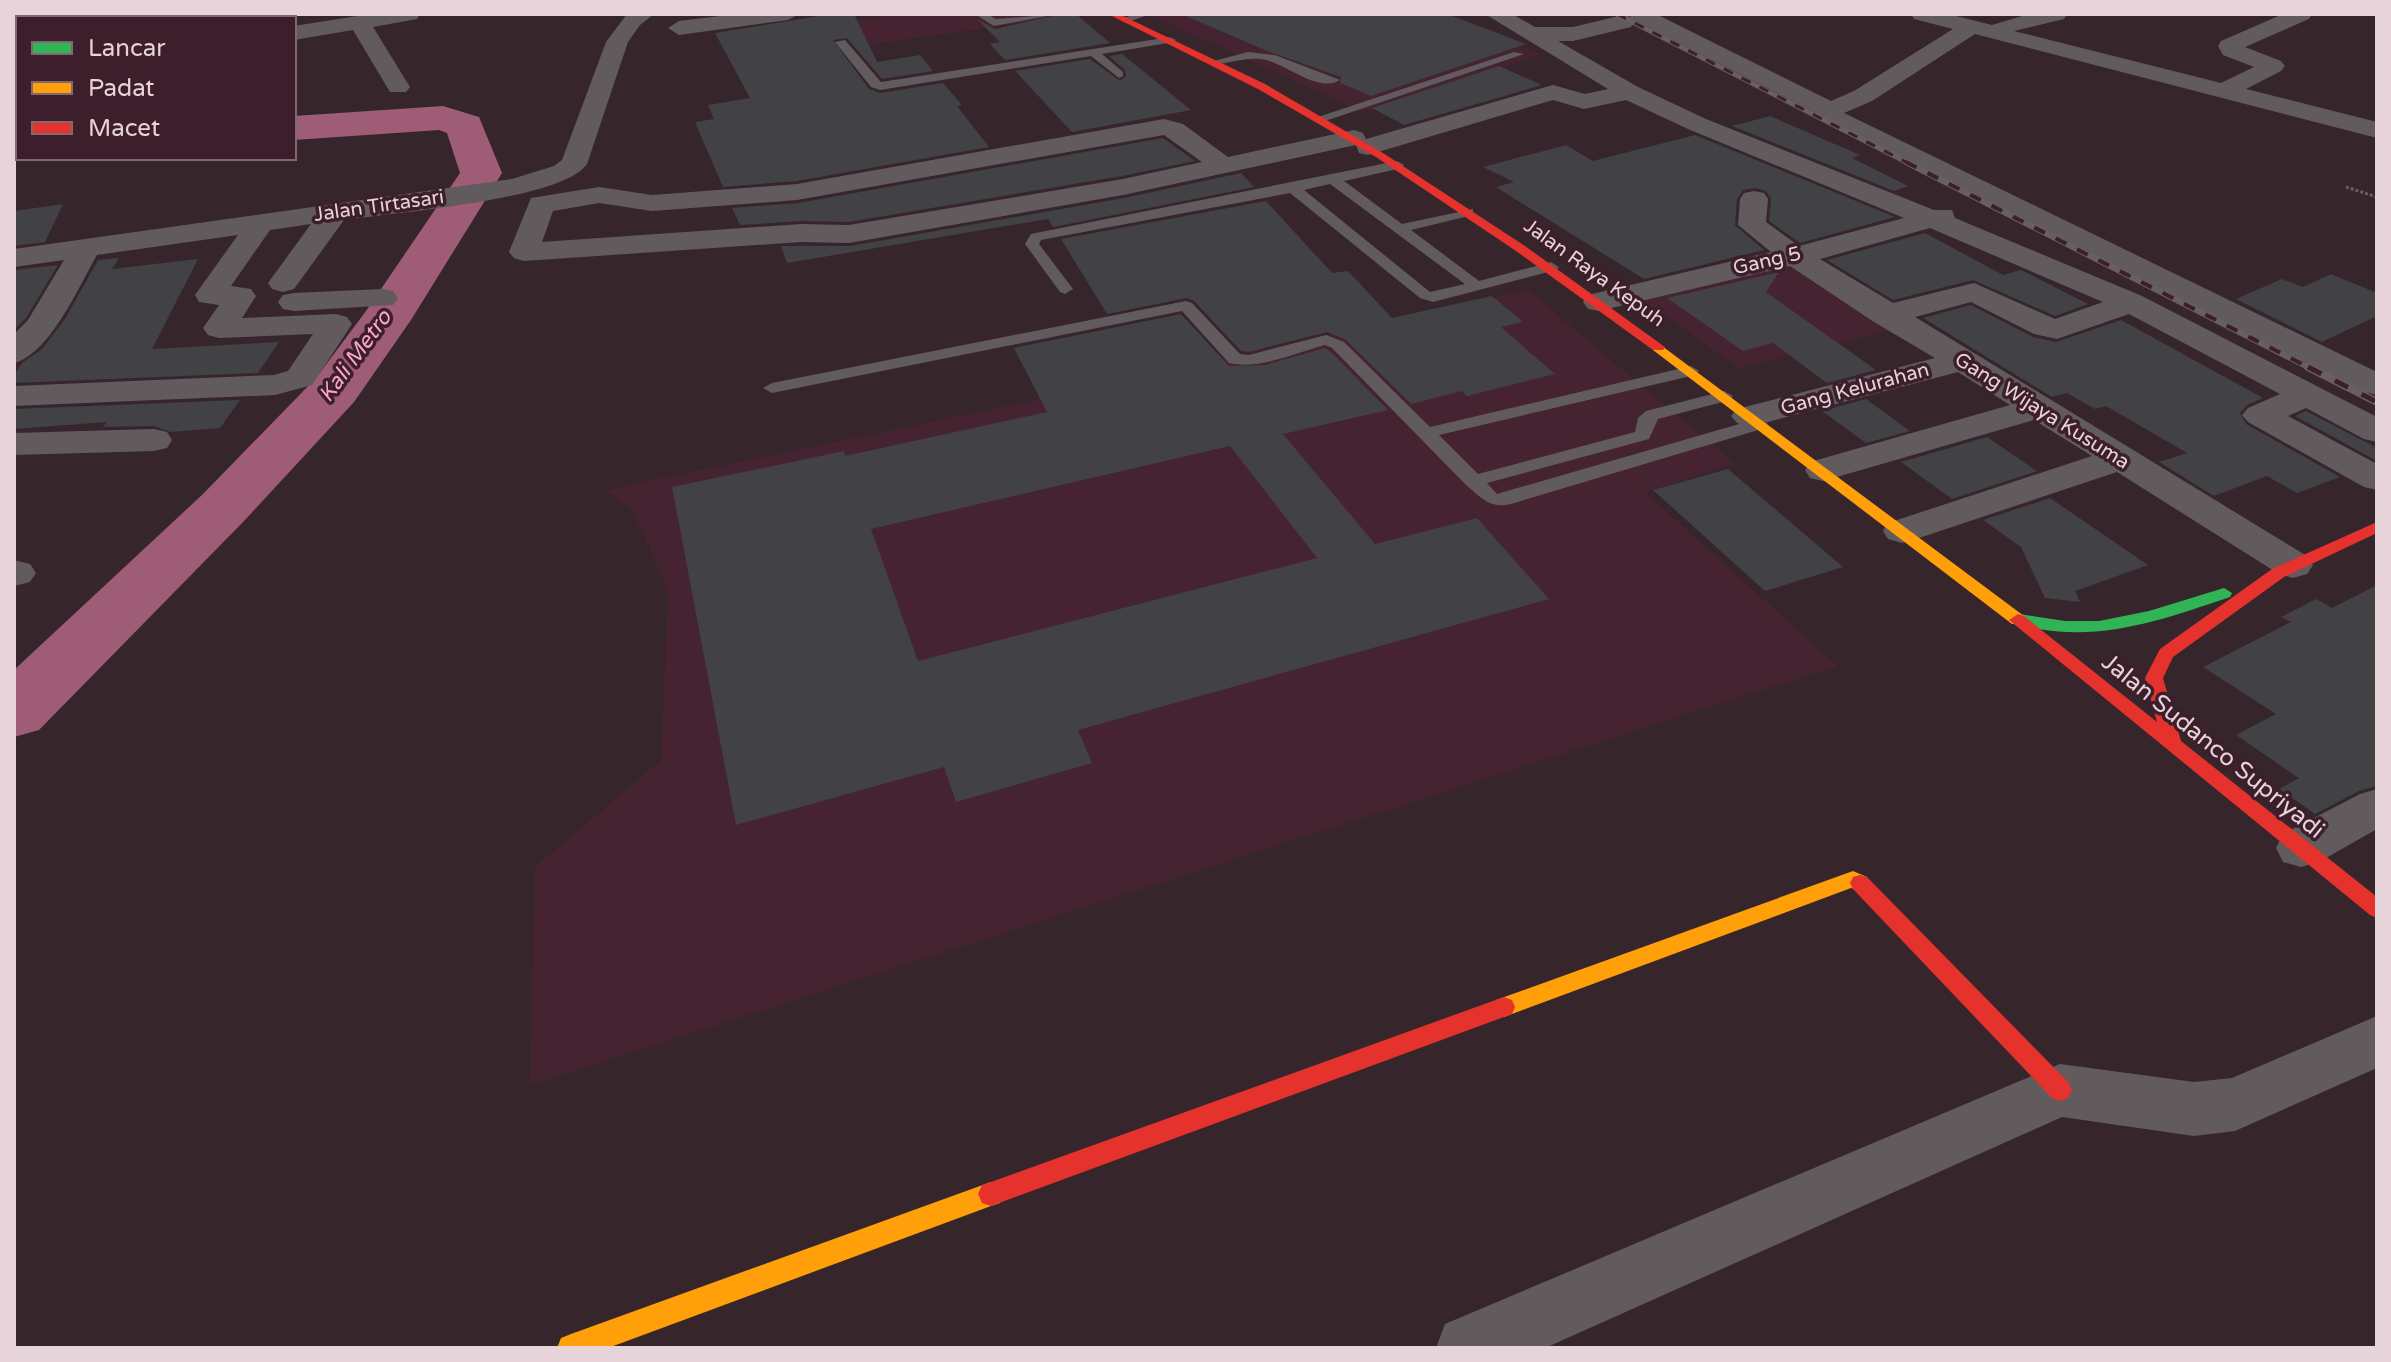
<svg xmlns="http://www.w3.org/2000/svg" width="2391" height="1362" font-family="'Varela Round',sans-serif">
<rect width="100%" height="100%" fill="#36262c"/>
<g fill="#452331">
<path d="M900,14H1082L861,46L842,22Z"/>
<path d="M1148,14H1447L1542,54L1362,112Z"/>
<path d="M1792,258L1902,327L1739,368L1638,296Z"/>
<path d="M1528,290L1735,464L1645,492L1837,666L530,1085L535,867L661,760L668,591L633,511L605,490L1017,404Z"/>
</g>
<g fill="none" stroke-linecap="round" stroke-linejoin="round">
<g fill="#9e5c76" fill-rule="evenodd">
<path d="M79,14H113L112,18H78Z"/>
<path d="M443,106L479,117L502,173L411,320L354,402L245,520L39,730L14,737V670L203,494L316,378L366,311L460,173L447,133L439,130L294,140V116Z"/>
</g>
</g>
<g fill="#414146" fill-rule="evenodd">
<path d="M831,14H854L877,62L920,55L933,71L882,79L847,38L833,40L869,89L880,93L943,83L962,105L957,106L989,147L797,181L723,187L695,122L714,119L708,105L750,98L715,33Z"/>
<path d="M1061,14H1076L1110,43L1005,60L990,44L1000,42L977,19L995,29Z"/>
<path d="M1181,14H1447L1526,44L1371,96L1340,83L1341,77L1267,51Z"/>
<path d="M1122,54L1191,110L1072,132L1015,71L1090,59L1120,81L1126,76L1125,70L1109,56Z"/>
<path d="M1499,66L1542,85L1404,125L1372,108Z"/>
<path d="M1770,116L1860,155L1852,158L1908,186L1894,191L1732,126Z"/>
<path d="M1695,135L1895,217L1800,243L1769,221L1771,199L1766,191L1755,188L1743,190L1737,199L1735,225L1764,250L1644,279L1496,187L1514,182L1483,167L1566,145L1593,161Z"/>
<path d="M1163,138L1195,161L1122,176L849,222L801,221L740,225L732,208L798,203Z"/>
<path d="M1241,173L1254,187L1053,227L1048,219L787,263L781,246H850L1124,198Z"/>
<path d="M1266,201L1332,273L1348,271L1392,318L1492,296L1523,322L1501,327L1555,374L1467,396L1462,391L1411,404L1346,340L1327,332L1249,352L1241,351L1194,301L1187,298L1107,314L1061,239Z"/>
<path d="M63,204L45,242L14,246V211Z"/>
<path d="M1925,233L2003,275L2021,270L2088,304L2055,316L1973,280L1893,300L1827,260Z"/>
<path d="M119,258L112,269L198,259L152,349L279,342L258,373L14,383V375L22,363L42,349L65,319L98,260Z"/>
<path d="M58,265L26,318L14,330V270Z"/>
<path d="M1779,272L1766,292L1876,370L1827,383L1773,343L1743,351L1667,298Z"/>
<path d="M2331,274L2377,293V316L2322,342L2236,299L2282,279L2303,287Z"/>
<path d="M1971,305L2033,337L2056,342L2121,320L2263,398L2247,405L2240,413L2246,424L2340,477L2297,493L2267,476L2214,496L2159,462L2187,453L2106,406L2095,409L2067,393L2052,397L1923,318Z"/>
<path d="M1181,314L1229,366L1265,365L1325,348L1330,351L1388,410L1283,434L1375,544L1477,518L1549,599L1078,730L1092,763L956,802L944,767L736,825L672,487L844,451L845,456L1047,412L1014,348ZM1230,446L1317,558L918,661L871,529Z"/>
<path d="M1866,399L1910,431L1866,443L1822,411Z"/>
<path d="M240,400L220,428L170,432L154,426L103,427L107,422L14,429V409Z"/>
<path d="M2306,411L2377,448V461L2295,416Z"/>
<path d="M1987,437L2037,471L1952,499L1901,462Z"/>
<path d="M1728,469L1843,567L1765,591L1653,490Z"/>
<path d="M2050,498L2091,526L2148,565L2075,591L2080,602L2045,598L2021,547L1983,520Z"/>
<path d="M2377,585V786L2359,791L2315,814L2279,789L2299,778L2236,735L2276,714L2203,667L2291,622L2281,617L2316,599L2332,608Z"/>
</g>
<g fill="none" stroke-linecap="round" stroke-linejoin="round">
<path stroke="#676062" stroke-width="3" stroke-dasharray="3 2" stroke-linecap="butt" d="M2346,187L2377,197"/>
<g fill="#625b5d" fill-rule="evenodd">
<path d="M975,14H987L996,19L1058,14L994,26Z"/>
<path d="M1134,14H1151L1125,23L1120,20Z"/>
<path d="M1170,37L1176,40L1174,42L1102,54L1123,72V76L1119,78L1091,56L880,90L871,87L835,42L845,40L881,82Z"/>
<path d="M1248,52L1275,55L1340,80C1318,94 1285,62 1261,59C1246,58 1231,62 1216,65L1210,62Z"/>
<path d="M1514,52L1524,54L1325,121L1315,118Z"/>
<path d="M1397,161L1404,165L1402,168L1344,181L1402,224L1473,209V215L1411,230L1479,281L1551,262L1559,267L1556,270L1433,302L1420,298L1290,193L1041,240L1039,244L1073,289L1065,294L1060,292L1025,244L1031,234L1036,233ZM1330,184L1465,284L1430,292L1304,190Z"/>
<path d="M1186,301L1192,303L1240,354L1249,355L1326,335L1344,342L1430,427L1691,366L1699,371L1691,376L1439,435L1478,474L1635,432L1638,418L1646,411L1724,391L1733,396L1730,400L1658,419L1649,439L1487,483L1497,494L1753,420L1759,419L1768,424L1765,428L1511,504C1489,509 1481,497 1466,485L1332,348L1325,345C1295,353 1259,370 1229,363L1182,311L772,393L763,388L772,383Z"/>
</g>
<g fill="#625b5d" fill-rule="evenodd">
<path d="M26,14H48L45,18H23Z"/>
<path d="M165,14H204L201,18H162Z"/>
<path d="M370,14H420L417,19L373,27L410,87L406,92H390L353,30L294,40V26Z"/>
<path d="M627,14H654L640,25L628,42L587,164C563,200 391,213 344,220L294,289L283,292L272,289L268,283L311,224L270,230L231,286L251,289L256,296L242,318L336,314L347,317L352,324L312,385L275,395L14,406V386L274,375L288,371L313,334L219,338L208,335L203,328L219,305L199,302L195,295L238,235L97,255C79,286 50,354 14,363V334L28,320L64,260L14,267V249L512,179L554,166L562,160L606,42Z"/>
<path d="M737,14H799L788,20L679,35L668,28L679,21Z"/>
<path d="M1485,14H1512L1535,27H1573L1623,15L1631,17L1628,14H1656L1831,101L1854,91L1953,29L1914,19L1911,14H1948L1992,25L2029,14H2067L2064,19L2014,31L2221,83L2254,67L2223,55L2218,46L2221,41L2283,14H2312L2309,19L2245,47L2281,61L2285,66L2281,71L2246,89L2377,122V138L1975,34L1872,101L1844,113L2377,372V395L2365,392L1819,120L1816,113L1632,19L1634,22L1631,27L1573,41H1558L1638,87L1706,119L1934,210H1952L1955,218L2142,296L2377,417V442L2364,439L2306,408L2288,416L2377,464V490L2364,487L2248,422L2242,415L2248,408L2280,394L2129,314L2057,339L2034,334L1971,302L1915,317L2307,556L2313,565L2307,574L2293,578L2279,574L2117,472L1916,539L1902,543L1888,539L1883,531L1888,523L2092,456L2034,420L1823,481L1810,478L1805,470L1810,462L2010,405L1958,372L1749,427L1737,423L1731,416L1737,409L1935,358L1874,322L1790,266L1599,311L1588,309L1583,302L1588,295L1771,252L1738,225L1740,199L1744,193L1754,191L1764,193L1768,199L1766,222L1799,246L1904,218L1688,129L1626,100L1584,109L1553,100L1368,155L1359,153L1356,145L1123,195L849,243L801,242L524,261L514,258L509,252L531,198L599,187L652,195L797,184L1164,119L1183,124L1228,157L1354,130L1363,133L1366,139L1553,85L1585,94L1608,89ZM1164,135L1202,162L1123,179L849,225L801,224L542,242L553,211L599,203L652,211L797,200ZM1930,228L2103,302L2055,319L1974,283L1893,303L1820,259Z"/>
<path d="M18,40V60L14,61V41Z"/>
<path d="M18,79V94L14,95V80Z"/>
<rect x="14" y="134" width="4" height="16"/>
<path d="M382,289L393,291L398,298L393,305L294,311L283,309L278,302L283,295L294,293Z"/>
<path d="M154,429L167,432L172,440L167,448L154,451L14,455V433Z"/>
<path d="M14,560L30,564L36,573L30,582L14,586Z"/>
<path d="M2377,789V829L2319,862L2301,867L2283,862L2276,848L2283,834L2360,794Z"/>
<path d="M2377,1016V1068L2235,1131L2194,1136L2062,1117L1545,1348H1436L1445,1324L2060,1064L2194,1082L2232,1078Z"/>
</g>
<path fill="#30b455" fill-rule="evenodd" d="M2224,588L2232,593L2230,597C2167,618 2106,641 2039,629C2029,627 2017,628 2010,620L2019,614L2065,621H2099L2149,611Z"/>
<g fill="#ff9f0a" fill-rule="evenodd">
<path d="M1658,343L2024,616L2027,620L2024,624H2012L1653,350V344Z"/>
<path d="M1853,871L1867,877L1870,883L1867,889L1860,891L1851,888L1504,1017L1496,1014L1493,1007L1496,1000Z"/>
<path d="M991,1182L1000,1185L1004,1194L1000,1203L991,1206L608,1348H557L561,1338L571,1334Z"/>
</g>
<g fill="#e5322d" fill-rule="evenodd">
<path d="M1108,14H1119L1265,84L1383,153L1525,246L1665,347L1663,350H1653L1516,251L1376,157L1258,89Z"/>
<path d="M2377,522V533L2284,577L2173,657L2163,678L2181,741L2377,897V918L2370,915L2009,620L2018,614L2024,616L2157,722L2145,678L2160,649L2272,569Z"/>
<path d="M1860,875L1867,877L2068,1082L2072,1090L2068,1098L2060,1101L2052,1098L1853,889L1850,883L1853,877Z"/>
<path d="M1504,997L1512,1000L1515,1007L1512,1014L991,1206L982,1203L978,1194L982,1185L991,1182Z"/>
</g>
<defs>
<path id="rail-far2" d="M1617,14L1910,164"/>
<path id="rail-far1" d="M1906,162L2312,369"/>
<path id="rail" d="M2308,367L2377,402"/>
</defs>
<use href="#rail-far2" stroke="#695f63" stroke-width="5"/>
<use href="#rail-far1" stroke="#695f63" stroke-width="6"/>
<use href="#rail" stroke="#695f63" stroke-width="8"/>
<use href="#rail-far2" stroke="#3d1f2b" stroke-width="3" stroke-dasharray="10" stroke-linecap="butt"/>
<use href="#rail-far1" stroke="#3d1f2b" stroke-width="4" stroke-dasharray="12" stroke-linecap="butt"/>
<use href="#rail" stroke="#3d1f2b" stroke-width="5" stroke-dasharray="15" stroke-linecap="butt"/>
</g>
<g text-anchor="middle" dominant-baseline="central" stroke-width="7" stroke-linejoin="round" paint-order="stroke">
<g font-size="20" fill="#e7d3da" stroke="#3d1f2b">
<text transform="translate(379 206) rotate(-8)">Jalan Tirtasari</text>
<text transform="translate(1767 261) rotate(-13)">Gang 5</text>
<text transform="translate(1594 273) rotate(36)">Jalan Raya Kepuh</text>
<text transform="translate(1855 389) rotate(-15)">Gang Kelurahan</text>
<text transform="translate(2042 411) rotate(32)">Gang Wijaya Kusuma</text>
</g>
<g font-size="22" font-style="italic" fill="#f8a7c5" stroke="#3d1f2b">
<text transform="translate(355 356) rotate(-54)">Kali Metro</text>
</g>
<g font-size="24" fill="#e7d3da" stroke="#3d1f2b">
<text transform="translate(2213 746) rotate(39)">Jalan Sudanco Supriyadi</text>
</g>
</g>
<rect width="2391" height="1362" fill="none" stroke="#e7d3da" stroke-width="32"/>
<rect x="16" y="16" width="280" height="144" fill="#3d1f2b" stroke="#816771" stroke-width="2"/>
<rect x="32" y="42" width="40" height="12" fill="#30b455" stroke="#816771" stroke-width="2"/>
<text x="88" y="56" font-size="24" fill="#e7d3da">Lancar</text>
<rect x="32" y="82" width="40" height="12" fill="#ff9f0a" stroke="#816771" stroke-width="2"/>
<text x="88" y="96" font-size="24" fill="#e7d3da">Padat</text>
<rect x="32" y="122" width="40" height="12" fill="#e5322d" stroke="#816771" stroke-width="2"/>
<text x="88" y="136" font-size="24" fill="#e7d3da">Macet</text>
</svg>
